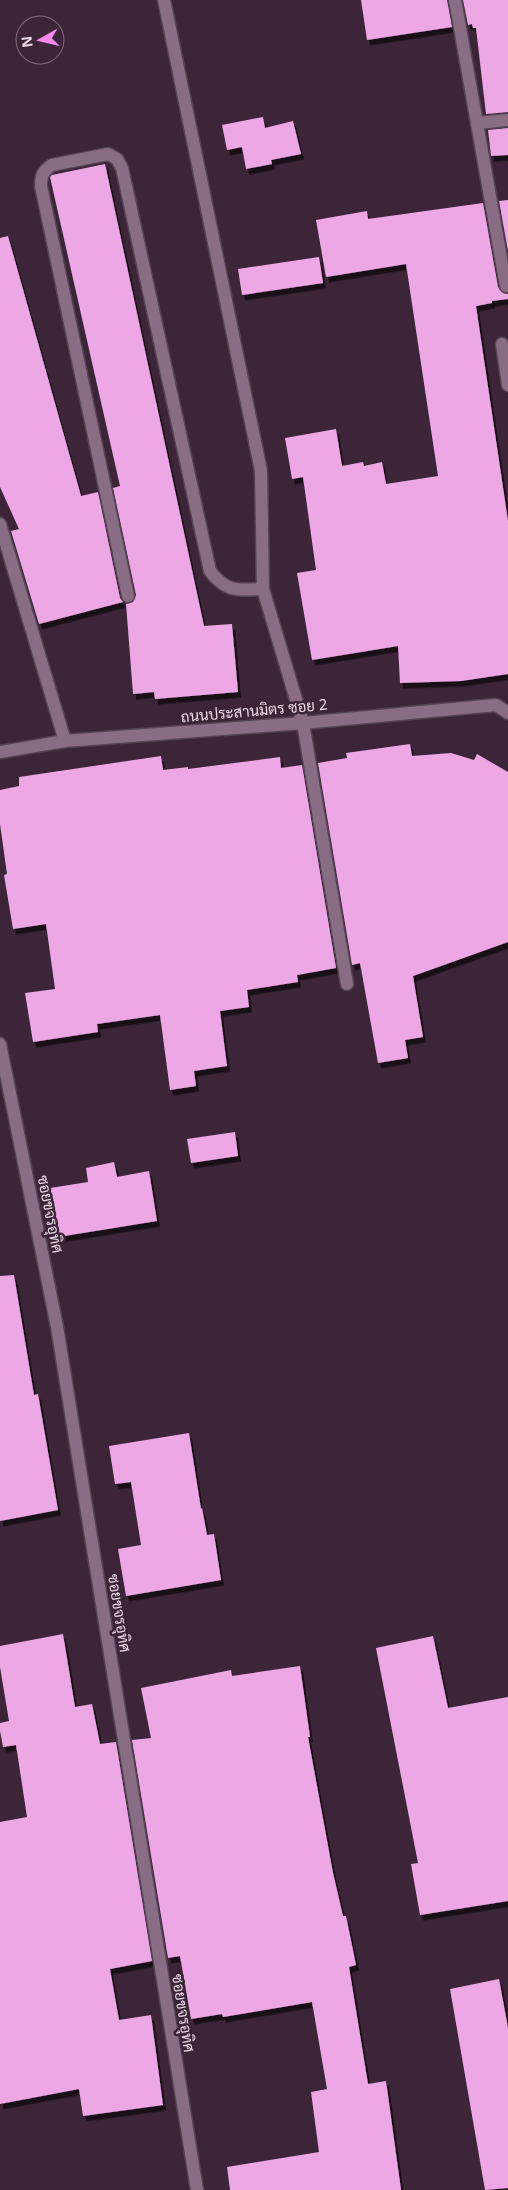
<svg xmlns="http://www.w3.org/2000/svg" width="508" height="2190" font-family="'Noto Sans',Sarabun,sans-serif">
<defs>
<filter id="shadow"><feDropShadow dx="3" dy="5.5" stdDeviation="0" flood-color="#0009"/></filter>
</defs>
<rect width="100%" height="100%" fill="#3c2539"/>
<g fill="#eda7e5" filter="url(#shadow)">
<path d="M361,0H447L452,27L367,40Z"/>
<path d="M463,0H508V112L486,114L476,28H473L472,24L468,25Z"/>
<path d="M263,117L265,128L293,121L301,154L271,160L272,164L246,169L242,147L227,150L222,125Z"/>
<path d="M508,128V155L491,156L488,130Z"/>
<path d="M105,164L204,626L232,624L238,692L155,699L154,692L133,694L126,604L133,602L136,595L113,488L120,486L50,177L52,175Z"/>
<path d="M508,200V251L499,201Z"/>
<path d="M483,203L498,287L503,293L508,294V299L492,301V303L476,306L508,521V674L461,681L400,683L398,646L312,660L297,573L316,570L303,477L292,479L285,438L336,429L342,466L363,462L364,466L382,462L386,484L438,476L406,264L326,277L316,220L367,211L368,219Z"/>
<path d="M8,236L81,496L98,492L120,598L123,602L39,624L11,531L19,529L0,487V238Z"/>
<path d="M319,257L323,283L242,295L238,269Z"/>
<path d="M410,744L412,756L451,753L474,760L477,754L508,772V942L413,976L423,1037L405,1040L408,1058L378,1063L360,963L352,965L318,763L347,758L346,753Z"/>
<path d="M161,756L163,770L188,767V769L280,757L281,768L302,765L336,968L297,975L298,982L247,990L249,1007L220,1011L227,1066L194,1071L196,1086L170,1090L160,1015L97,1024L98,1032L33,1042L25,993L55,989L46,924L13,929L4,875L7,874L0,824V790L19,786V777Z"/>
<path d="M235,1132L238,1156L191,1163L187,1139Z"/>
<path d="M114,1162L117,1177L149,1171L157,1221L58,1237L50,1188L88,1182L86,1168Z"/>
<path d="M14,1275L34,1395L38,1394L58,1510L0,1521V1276Z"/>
<path d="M189,1433L201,1509L202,1508L207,1535L214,1534L221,1580L126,1596L118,1549L141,1545L131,1482L115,1484L109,1446Z"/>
<path d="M63,1634L75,1707L92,1704L100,1744L116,1742L152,1961L110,1969L119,2020L151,2015L163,2105L83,2116L79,2089L0,2104V1822L27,1817L16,1745L3,1747L0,1731V1723L9,1721L0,1667V1646Z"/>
<path d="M433,1636L448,1708L508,1697V1901L420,1915L411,1864L418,1863L376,1648Z"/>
<path d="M300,1666L310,1737H308L333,1873L343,1916H346L356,1965L349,1967L368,2084L386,2081L401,2190H230L227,2167L319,2152L311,2092L327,2089L312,2002L223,2017L222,2014L191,2019L180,1956L168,1958L132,1740L151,1738L141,1688L231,1670L232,1676Z"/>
<path d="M499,1979L508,2028V2188L485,2190L450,1989Z"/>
</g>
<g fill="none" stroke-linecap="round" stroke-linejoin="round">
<defs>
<g id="minor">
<path d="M164,0L261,471L263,589L303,723L347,984"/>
<path d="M455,0L506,286"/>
<path d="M477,123L508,120"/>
<path d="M502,344L508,385"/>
<path d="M0,524L65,741"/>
<path d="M128,596L41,186C41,175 43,171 52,165L108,154L117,159L122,168L210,571C227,593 238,590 263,589"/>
<path d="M0,752L65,741L303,723L496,705L508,713"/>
<path d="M0,1044L57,1327L197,2190"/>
</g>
</defs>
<use href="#minor" stroke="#554353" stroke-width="15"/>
<use href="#minor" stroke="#886d84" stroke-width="12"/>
</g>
<g text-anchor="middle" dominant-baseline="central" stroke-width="5" stroke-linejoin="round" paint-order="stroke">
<g font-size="15" fill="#e8d9e6" stroke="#3c2539">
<text transform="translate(254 710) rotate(-5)">ถนนประสานมิตร ซอย 2</text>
<text transform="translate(51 1214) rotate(79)">ซอยขจรอุทิศ</text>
<text transform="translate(120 1613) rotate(81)">ซอยขจรอุทิศ</text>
<text transform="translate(184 2013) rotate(81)">ซอยขจรอุทิศ</text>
</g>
</g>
<g transform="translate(40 40) rotate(262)"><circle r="24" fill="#3c2539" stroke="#816d7e"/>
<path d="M0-4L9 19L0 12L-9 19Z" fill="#f788ec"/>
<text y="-8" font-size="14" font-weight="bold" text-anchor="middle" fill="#e8d9e6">N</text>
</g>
</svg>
